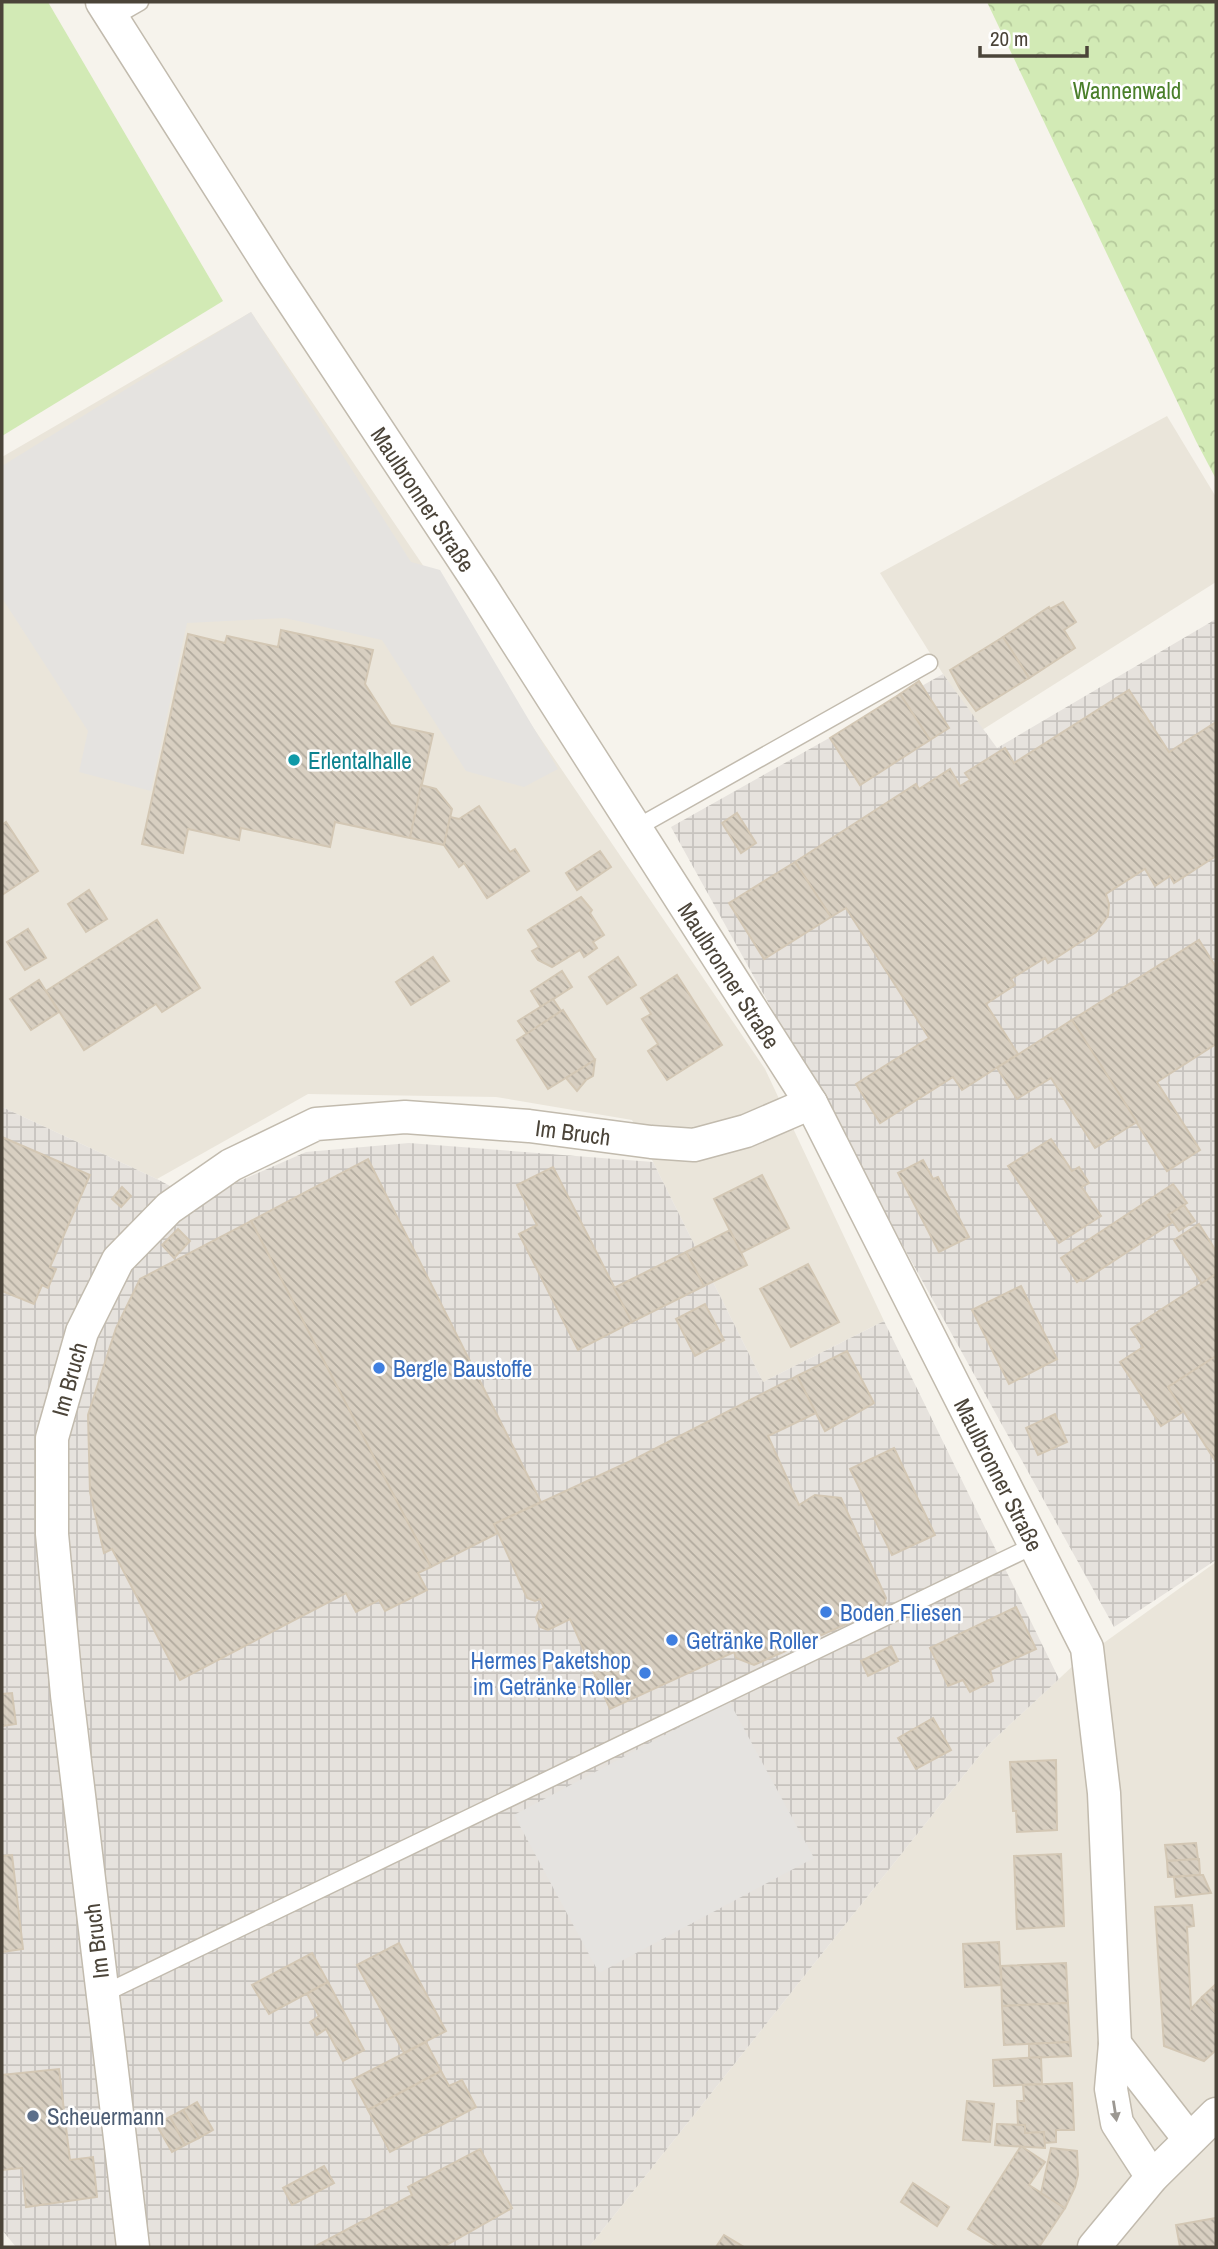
<svg xmlns="http://www.w3.org/2000/svg" width="1218" height="2249" font-family="'Archivo Narrow',sans-serif">
<defs>
<pattern id="industrial-grid" width="8" height="8" patternUnits="userSpaceOnUse" patternTransform="scale(1.75)"><rect width="8" height="8" fill="#e6e2dd"/><path d="M0 4h8M4 0v8" fill="none" stroke="#c7c3be"/></pattern>
<pattern id="forest-crowns" width="20" height="18" patternUnits="userSpaceOnUse" patternTransform="scale(1.75)"><rect width="20" height="18" fill="#d2eab5"/><path d="M2 6a3 3 0 1 1 6 0M12 15a3 3 0 1 1 6 0" fill="none" stroke="#b6ca9c"/></pattern>
<pattern id="building-back-hatch" width="6" height="6" patternUnits="userSpaceOnUse" patternTransform="scale(1.75)"><rect width="6" height="6" fill="#d8cfc1"/><path d="M-1 5l2 2M0 0l6 6M5-1l2 2" fill="none" stroke="#b1aa9e"/></pattern>
</defs>
<rect width="100%" height="100%" fill="#f6f3ec"/>
<g fill="#eae5da">
<path d="M251,312L765,1069L884,1321L763,1382L632,1120L496,1097L308,1094L157,1179L2,1107V457Z"/>
<path d="M1167,416L1216,497V582L982,730L943,674L880,573Z"/>
<path d="M1216,1562V2247H589L988,1745L1076,1663Z"/>
</g>
<g fill="url(#industrial-grid)">
<path d="M1216,619V1560L1114,1627L671,827L943,674L997,748Z"/>
<path d="M2,1107L157,1179L196,1200L306,1152L409,1143L653,1162L763,1382L884,1321L1059,1679L988,1745L589,2247H16L2,2230Z"/>
</g>
<path fill="url(#forest-crowns)" d="M987,2H1216V479L1196,441Z"/>
<path fill="#d2eab5" d="M2,2H48L223,301L2,436Z"/>
<g fill="#e5e3e0">
<path d="M251,312L411,562L440,570L558,769L524,787L466,771L382,640L285,618L187,623L151,791L79,772L88,731L2,598V466Z"/>
<path d="M729,1701L814,1858L599,1973L514,1815Z"/>
</g>
<g fill="url(#building-back-hatch)" stroke="#d3c7b4" stroke-width="2">
<path d="M1063,602L1076,622L1064,630L1075,648L1029,678L1003,637L1049,607L1050,609Z"/>
<path d="M281,630L373,650L365,684L391,725L433,734L410,838L335,822L330,847L241,828L239,840L188,829L183,853L142,844L188,634L225,643L227,636L278,647Z"/>
<path d="M1003,637L1029,678L976,711L960,689L950,670Z"/>
<path d="M919,681L949,728L930,740L900,694Z"/>
<path d="M1129,690L1169,752L1216,722V856L1174,883L1170,876L1155,886L1145,869L1106,894L1109,904L1108,916L1096,932L1048,963L1045,958L1011,979L1015,985L986,1004L1018,1054L962,1090L953,1077L880,1123L856,1084L929,1038L846,908L831,917L795,862L916,784L919,789L950,769L960,786L970,780L965,773L1005,748L1014,763Z"/>
<path d="M900,694L930,740L860,785L830,738Z"/>
<path d="M421,785L436,789L452,809L444,845L410,838Z"/>
<path d="M479,806L510,852L515,849L529,871L487,898L464,863L459,867L444,845L450,817L459,819Z"/>
<path d="M737,813L756,843L741,853L722,823Z"/>
<path d="M6,822L38,871L2,895V825Z"/>
<path d="M600,851L611,867L577,890L566,873Z"/>
<path d="M795,862L831,917L764,959L729,903Z"/>
<path d="M89,890L107,919L86,932L68,904Z"/>
<path d="M581,897L592,910L590,913L604,935L593,942L597,948L584,957L580,950L552,967L538,960L532,951L539,947L528,930Z"/>
<path d="M157,920L200,988L162,1012L156,1004L84,1050L46,991Z"/>
<path d="M28,929L46,958L25,970L7,942Z"/>
<path d="M1199,940L1216,967V1044L1157,1082L1200,1150L1167,1171L1072,1020Z"/>
<path d="M433,957L449,981L411,1005L396,982Z"/>
<path d="M618,957L636,985L607,1004L589,977Z"/>
<path d="M562,971L572,987L541,1007L531,991Z"/>
<path d="M677,975L722,1045L667,1080L648,1051L658,1044L642,1019L651,1014L641,998Z"/>
<path d="M39,980L59,1012L31,1030L10,999Z"/>
<path d="M553,999L561,1011L527,1034L518,1021Z"/>
<path d="M563,1010L595,1060L548,1089L517,1040Z"/>
<path d="M1072,1020L1137,1122L1095,1148L1051,1078L1017,1099L997,1068Z"/>
<path d="M595,1060L593,1076L586,1080L577,1091L566,1078Z"/>
<path d="M2,1137L90,1175L50,1267L56,1269L48,1288L42,1285L34,1304L2,1291Z"/>
<path d="M1051,1139L1072,1171L1079,1167L1089,1183L1082,1187L1101,1216L1059,1243L1008,1166Z"/>
<path d="M368,1159L541,1502L494,1524L498,1533L431,1567L251,1221Z"/>
<path d="M923,1160L933,1179L938,1177L969,1237L939,1252L898,1173Z"/>
<path d="M553,1167L632,1322L578,1350L519,1234L537,1225L517,1185Z"/>
<path d="M762,1175L789,1228L741,1253L714,1199Z"/>
<path d="M1173,1184L1187,1203L1168,1215L1173,1222L1083,1281L1081,1279L1077,1282L1061,1258Z"/>
<path d="M122,1187L131,1196L121,1207L112,1199Z"/>
<path d="M1184,1205L1195,1221L1179,1231L1168,1215Z"/>
<path d="M251,1221L431,1567L418,1573L427,1590L385,1611L379,1600L356,1612L346,1593L180,1680L112,1549L104,1553L90,1492L88,1415L116,1328L140,1279Z"/>
<path d="M1199,1224L1216,1251V1274L1202,1284L1174,1240Z"/>
<path d="M178,1229L190,1241L174,1258L162,1245Z"/>
<path d="M730,1230L747,1265L704,1286L686,1252Z"/>
<path d="M686,1252L704,1286L632,1322L614,1288Z"/>
<path d="M808,1264L839,1322L791,1347L760,1289Z"/>
<path d="M1216,1274V1356L1168,1387L1184,1411L1161,1426L1120,1362L1143,1347L1131,1329Z"/>
<path d="M1021,1286L1057,1359L1009,1384L972,1310Z"/>
<path d="M705,1304L724,1340L695,1356L676,1319Z"/>
<path d="M847,1351L874,1403L825,1431L797,1376Z"/>
<path d="M1216,1356V1462L1168,1387Z"/>
<path d="M797,1376L816,1413L768,1436L799,1505L815,1495L841,1498L886,1598L883,1608L754,1665L736,1658L734,1652L610,1709L570,1619L548,1630L540,1627L536,1618L539,1611L544,1608L540,1599L535,1601L527,1598L494,1524L635,1459Z"/>
<path d="M1055,1414L1067,1442L1038,1455L1026,1428Z"/>
<path d="M894,1448L935,1535L892,1555L850,1469Z"/>
<path d="M1016,1607L1036,1649L990,1670L993,1681L970,1692L963,1680L948,1686L930,1648Z"/>
<path d="M891,1646L898,1661L868,1676L861,1661Z"/>
<path d="M12,1693L16,1724L2,1726V1694Z"/>
<path d="M933,1718L951,1750L916,1769L898,1738Z"/>
<path d="M1056,1760L1057,1830L1017,1832L1016,1811H1013L1010,1762Z"/>
<path d="M1196,1843L1198,1859L1167,1861L1165,1845Z"/>
<path d="M1061,1854L1064,1926L1017,1929L1014,1856Z"/>
<path d="M12,1855L23,1949L2,1952V1856Z"/>
<path d="M1199,1859L1200,1875L1168,1877L1167,1861Z"/>
<path d="M1200,1875H1203L1211,1893L1176,1897L1174,1877Z"/>
<path d="M1192,1905L1194,1926L1187,1927L1191,2009L1202,1997L1216,2013V2050L1204,2061L1164,2046L1155,1907Z"/>
<path d="M999,1942L1001,1985L965,1987L963,1944Z"/>
<path d="M399,1943L446,2031L404,2053L357,1965Z"/>
<path d="M312,1953L328,1982L269,2014L252,1985Z"/>
<path d="M1066,1963L1068,2003L1002,2006L1001,1966Z"/>
<path d="M328,1982L364,2050L343,2061L326,2029L317,2035L310,2022L319,2016L307,1994Z"/>
<path d="M1216,1984V2013L1202,1997Z"/>
<path d="M1068,2003L1070,2042L1004,2045L1002,2006Z"/>
<path d="M426,2042L441,2071L368,2110L352,2080Z"/>
<path d="M1070,2042L1071,2056L1029,2058V2044Z"/>
<path d="M1041,2057L1042,2084L994,2086L993,2060Z"/>
<path d="M59,2069L70,2160L93,2157L97,2197L26,2207L22,2168L2,2170V2075Z"/>
<path d="M441,2071L449,2086L462,2080L476,2107L390,2152L368,2110Z"/>
<path d="M1072,2083L1074,2130H1056V2142L1044,2143V2132L1025,2133V2125L1018,2126L1017,2101H1024L1023,2085Z"/>
<path d="M967,2101L994,2104L990,2142L963,2140Z"/>
<path d="M197,2102L213,2130L199,2138L183,2110Z"/>
<path d="M183,2110L199,2138L185,2145L170,2117Z"/>
<path d="M170,2117L185,2145L172,2152L156,2124Z"/>
<path d="M997,2124L1025,2125V2133L1044,2132L1045,2148L995,2145Z"/>
<path d="M1021,2146L1045,2162L1029,2185L1065,2208L1039,2247H998L968,2229Z"/>
<path d="M1051,2148L1077,2151L1078,2175L1075,2187L1065,2208L1041,2193Z"/>
<path d="M480,2149L512,2208L443,2247H314L412,2195L408,2187Z"/>
<path d="M324,2166L334,2183L292,2205L283,2188Z"/>
<path d="M913,2183L949,2207L937,2226L901,2202Z"/>
<path d="M1216,2218V2247H1180L1176,2225Z"/>
<path d="M724,2235L744,2247H716Z"/>
</g>
<g fill="none" stroke-linecap="round" stroke-linejoin="round">
<defs>
<g id="service">
<path d="M112,18L140,2"/>
<path d="M636,828L929,663"/>
<path d="M103,1994L1035,1545"/>
</g>
<g id="minor">
<path id="s1" d="M102,2L274,273L481,586L811,1103L1087,1648L1104,1793L1115,2044L1111,2089L1117,2123L1152,2177"/>
<path d="M1115,2044L1189,2139"/>
<path id="s2" d="M133,2247L67,1695L52,1534V1438L82,1332L118,1260L169,1208L231,1165L316,1124L405,1117L529,1126L651,1142L694,1145L746,1131L811,1103"/>
<path d="M1094,2247L1152,2177L1216,2114"/>
</g>
</defs>
<use href="#service" stroke="#c2bbae" stroke-width="19"/>
<use href="#minor" stroke="#c2bbae" stroke-width="35"/>
<use href="#service" stroke="#fff" stroke-width="16"/>
<use href="#minor" stroke="#fff" stroke-width="32"/>
</g>
<defs><path id="oneway-solid" d="M-6-.8H1V-3.2L6.5 0L1 3.2V.8H-6Z" transform="scale(1.75)"/></defs>
<use fill="#9c9892" href="#oneway-solid" transform="translate(1115 2111) rotate(81)"/>
<circle fill="#0f9aa8" stroke="#fff" stroke-width="2.5" cx="294" cy="760" r="7"/>
<g fill="#3f7fe0" stroke="#fff" stroke-width="2.5">
<circle cx="379" cy="1368" r="7"/>
<circle cx="826" cy="1612" r="7"/>
<circle cx="672" cy="1640" r="7"/>
<circle cx="645" cy="1673" r="7"/>
</g>
<circle fill="#5c6f8a" stroke="#fff" stroke-width="2.5" cx="33" cy="2116" r="7"/>
<g text-anchor="middle" dominant-baseline="central" stroke-width="5" stroke-linejoin="round" paint-order="stroke">
<g font-size="23" fill="#4a7f2a" stroke="#fff">
<text x="1127" y="90">Wannenwald</text>
</g>
<g font-size="23" fill="#4b4439" stroke="#fff">
<text stroke="none"><textPath href="#s1" startOffset="592">Maulbronner Straße</textPath></text>
<text stroke="none"><textPath href="#s1" startOffset="1158">Maulbronner Straße</textPath></text>
<text stroke="none"><textPath href="#s2" startOffset="1505">Im Bruch</textPath></text>
<text stroke="none"><textPath href="#s2" startOffset="875">Im Bruch</textPath></text>
<text stroke="none"><textPath href="#s1" startOffset="1726">Maulbronner Straße</textPath></text>
<text transform="translate(96 1941) rotate(-97)">Im Bruch</text>
</g>
<g font-size="23" fill="#0d838f" stroke="#fff" text-anchor="start">
<text x="308" y="760">Erlentalhalle</text>
</g>
<g font-size="23" fill="#366cbe" stroke="#fff" text-anchor="start">
<text x="393" y="1368">Bergle Baustoffe</text>
<text x="840" y="1612">Boden Fliesen</text>
<text x="686" y="1640">Getränke Roller</text>
<text x="631" y="1660" text-anchor="end">Hermes Paketshop<tspan x="631" dy="26">im Getränke Roller</tspan></text>
</g>
<g font-size="23" fill="#4e5e75" stroke="#fff" text-anchor="start">
<text x="47" y="2116">Scheuermann</text>
</g>
</g>
<rect width="1218" height="2249" fill="none" stroke="#4b4439" stroke-width="7"/>
<path d="M980 46v10h107v-10" fill="none" stroke="#4b4439" stroke-width="3.5"/>
<text x="990" y="46" font-size="21" fill="#4b4439" stroke="#ffffff" stroke-width="5" paint-order="stroke">20 m</text>
</svg>
